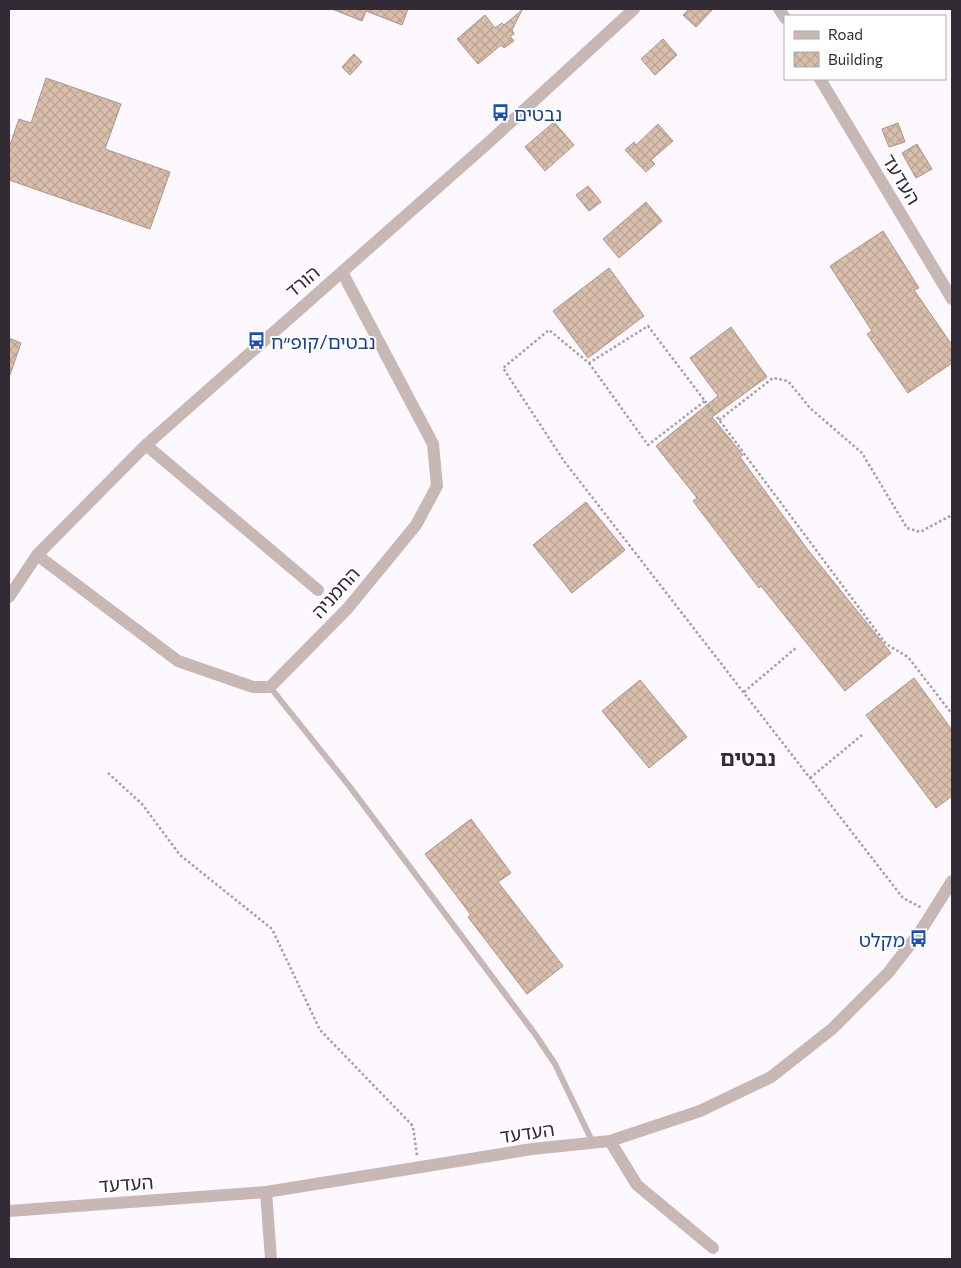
<svg xmlns="http://www.w3.org/2000/svg" width="961" height="1268" font-family="Commissioner,'Noto Sans Hebrew',sans-serif">
<defs>
<pattern id="building-cross-hatch" width="8" height="8" patternUnits="userSpaceOnUse" patternTransform="scale(1.25)"><rect width="8" height="8" fill="#d8beab"/><path d="M0 0l8 8M0 8l8-8" fill="none" stroke="#baa394"/></pattern>
</defs>
<rect width="100%" height="100%" fill="#fcf8fd"/>
<g fill="url(#building-cross-hatch)" stroke="#af9584">
<path d="M332,9H408L402,25L366,11L362,21Z"/>
<path d="M689,9H713L696,27L683,15Z"/>
<path d="M522,10L512,30L514,34L510,36L514,41L504,48L501,45L478,64L457,39L485,15L495,28L502,23L504,25Z"/>
<path d="M663,39L677,55L655,75L641,59Z"/>
<path d="M354,54L362,62L350,75L342,67Z"/>
<path d="M46,78L121,104L105,149L170,172L150,229L9,180V148L19,119L31,123Z"/>
<path d="M554,122L574,145L545,171L525,147Z"/>
<path d="M898,123L905,142L889,147L882,129Z"/>
<path d="M658,124L673,141L651,160L655,164L646,172L625,150L634,142L636,145Z"/>
<path d="M917,144L932,169L916,178L902,153Z"/>
<path d="M588,186L601,202L589,211L576,195Z"/>
<path d="M646,202L662,221L619,258L603,239Z"/>
<path d="M883,231L919,288L914,290L952,345V363L908,393L867,334L872,331L830,266Z"/>
<path d="M609,268L644,316L588,358L553,311Z"/>
<path d="M731,327L767,377L712,417L743,455L740,457L808,550L891,653L845,691L761,586L759,588L693,501L697,498L656,446L718,396L690,358Z"/>
<path d="M9,338L21,343L10,375H9Z"/>
<path d="M586,502L625,550L572,593L533,545Z"/>
<path d="M914,678L952,730V796L936,808L866,715Z"/>
<path d="M640,680L687,737L649,768L602,711Z"/>
<path d="M471,819L511,873L498,882L563,966L527,994L468,917L471,915L425,854Z"/>
</g>
<g fill="none" stroke-linecap="round" stroke-linejoin="round">
<g stroke="#a49ea5" stroke-width="2.5" stroke-dasharray="2.5 2.5" stroke-linecap="butt">
<path d="M589,363L648,445L705,401L648,326L589,363L549,330L503,368L564,461L903,898L922,908"/>
<path d="M705,401L886,644L908,657L952,714"/>
<path d="M719,420L773,378L788,381L810,408L862,453L907,528L920,532L952,515"/>
<path d="M744,692L797,647"/>
<path d="M108,773L142,804L180,855L272,929L320,1030L413,1126L417,1156"/>
<path d="M810,778L862,735"/>
</g>
<path stroke="#c7b7b5" stroke-width="6" d="M270,687L350,787L535,1034L555,1064L593,1143"/>
<g stroke="#c7b7b5" stroke-width="12">
<path d="M779,9L785,18"/>
<path d="M820,79L952,299"/>
<path d="M146,445L318,590"/>
<path d="M37,555L178,661L253,687H270L348,608L416,525L437,486L433,444L342,272"/>
<path d="M9,597L37,555L146,445L488,143L634,9"/>
<path d="M610,1141L637,1185L713,1248"/>
<path d="M266,1192L271,1259"/>
<path d="M9,1211L266,1192L532,1149L610,1141L700,1111L771,1077L832,1029L888,973L920,932L952,881"/>
</g>
</g>
<defs>
<symbol id="bus-bare" viewBox="-9 -9 18 18"><path d="M-5-6H5V4H4V6H2V4H-2V6H-4V4H-5ZM-3.5-4V0h7V-4ZM-3.5 1.2v1.5H-2V1.2ZM2 1.2v1.5H3.5V1.2Z" fill="#1a4fb4" stroke="#fff" stroke-width="2.5" paint-order="stroke"/></symbol>
</defs>
<g fill-rule="evenodd">
<use href="#bus-bare" x="488" y="100" width="25" height="25"/>
<use href="#bus-bare" x="244" y="328" width="25" height="25"/>
<use href="#bus-bare" x="906" y="926" width="25" height="25"/>
</g>
<g text-anchor="middle" dominant-baseline="central" stroke-width="4" stroke-linejoin="round" paint-order="stroke">
<g font-size="19" fill="#164399" stroke="#fff" text-anchor="start">
<text x="514" y="113">נבטים</text>
<text x="271" y="341">נבטים/קופ״ח</text>
<text x="905" y="939" text-anchor="end">מקלט</text>
</g>
<g font-size="19" fill="#322a34" stroke="#fff">
<text transform="translate(902 179) rotate(59)">העדעד</text>
<text transform="translate(302 281) rotate(-40)">הורד</text>
<text transform="translate(335 592) rotate(-48)">החמניה</text>
<text transform="translate(527 1132) rotate(-8)">העדעד</text>
<text transform="translate(126 1183) rotate(-4)">העדעד</text>
</g>
<g font-size="21" font-weight="bold" fill="#322a34" stroke="#fff">
<text x="748" y="757">נבטים</text>
</g>
</g>
<rect width="961" height="1268" fill="none" stroke="#322a34" stroke-width="20"/>
<rect x="784" y="15" width="162" height="65" fill="#ffffff" stroke="#adaaae"/>
<rect x="794" y="31" width="25" height="8" fill="#c7b7b5" stroke="#adaaae"/>
<text x="828" y="40" font-size="15" fill="#322a34">Road</text>
<rect x="794" y="52" width="25" height="15" fill="url(#building-cross-hatch)" stroke="#adaaae"/>
<text x="828" y="65" font-size="15" fill="#322a34">Building</text>
</svg>
